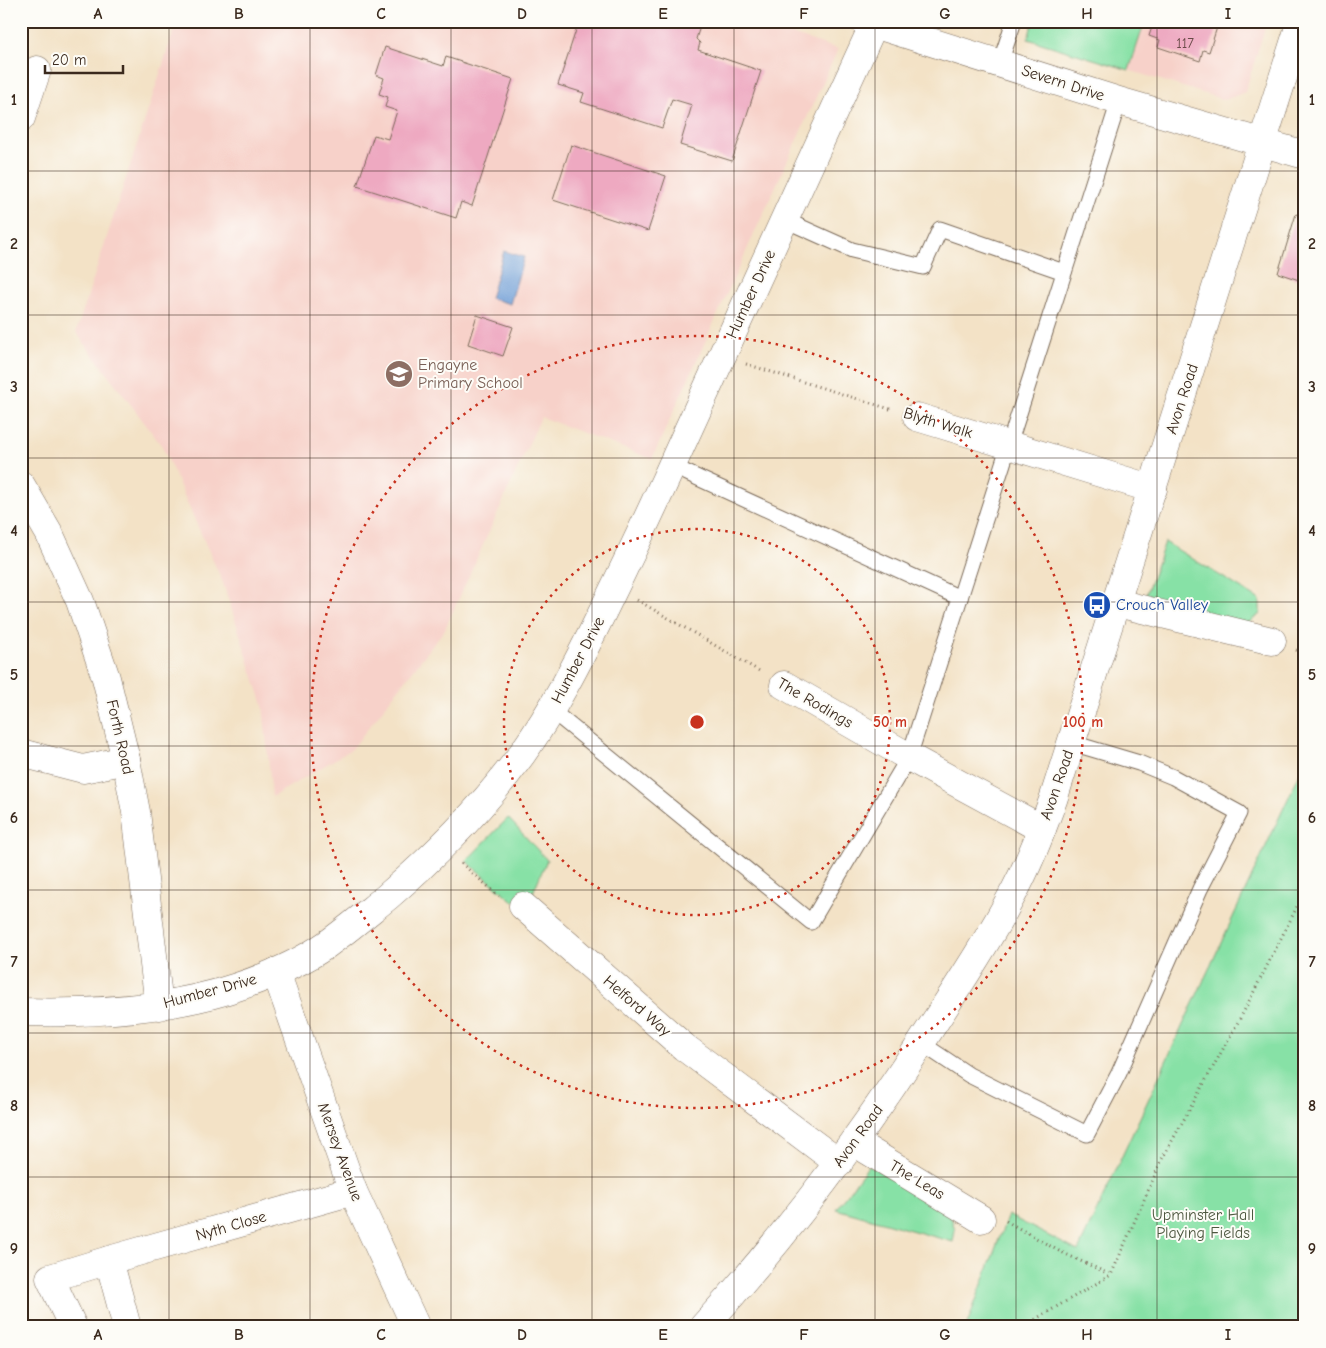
<svg xmlns="http://www.w3.org/2000/svg" width="1326" height="1348" font-family="'Comic Neue',sans-serif">
<rect width="100%" height="100%" fill="#fdfcf7"/>
<filter id="ink" filterUnits="userSpaceOnUse"><feTurbulence type="fractalNoise" baseFrequency=".02" numOctaves="2"/><feDisplacementMap in="SourceGraphic" scale="10" xChannelSelector="R" yChannelSelector="G"/><feConvolveMatrix kernelMatrix="1 2 1 2 8 2 1 2 1" color-interpolation-filters="sRGB"/></filter>
<filter id="wash" filterUnits="userSpaceOnUse"><feTurbulence type="fractalNoise" baseFrequency=".0096" numOctaves="4" result="noise"/><feDisplacementMap in="SourceGraphic" scale="20" xChannelSelector="R" yChannelSelector="G"/><feGaussianBlur stdDeviation="1.12" result="paint"/><feColorMatrix in="noise" values="0 0 0 0 0 0 0 0 0 0 0 0 0 0 0 0 0 1.4 0 .05"/><feComposite in="paint" operator="in"/></filter>
<g filter="url(#wash)">
<rect width="100%" height="100%" fill="#f3e2c6"/>
<g fill="#f7d1c9">
<path d="M177,21H751L838,49L652,459L541,417L445,629L352,749L272,797L263,705L223,583L162,446L76,332Z"/>
<path d="M1033,21H1267L1245,92L1225,100L1028,39Z"/>
</g>
<g fill="#87e1a6" stroke="#618662">
<path d="M1033,21H1145L1129,70L1028,39Z"/>
<path d="M1165,542L1260,600V614L1247,624L1144,600Z"/>
<path d="M1305,762V1327H966L1008,1215L1078,1251Z"/>
<path d="M508,818L547,860L530,899L514,902L466,861Z"/>
<path d="M869,1165L950,1214L955,1230L953,1242L836,1209Z"/>
</g>
<path fill="#6d9cd6" stroke="#54637a" d="M504,251L524,257L510,304L490,298Z"/>
<g id="blocks">
<g fill="#eea9c1">
<path d="M579,21H700L701,23L696,39L700,43L698,50L761,71L732,161L680,145L692,105L672,99L662,128L581,102L584,93L558,85Z"/>
<path d="M1154,21H1219L1209,52L1203,50L1200,61L1158,47L1160,40L1149,36Z"/>
<path d="M385,47L443,66L446,57L513,79L472,206L461,202L456,218L357,186L374,135L388,139L397,111L385,107L388,97L379,94L384,78L376,75Z"/>
<path d="M571,145L666,176L648,231L553,200Z"/>
<path d="M1296,214L1305,217V276L1300,274L1299,280L1278,273Z"/>
<path d="M477,315L513,327L503,356L468,344Z"/>
</g>
</g>
</g>
<g filter="url(#ink)">
<use href="#blocks" fill-opacity="0" stroke="#7b6a59" stroke-width="1"/>
<g fill="none" stroke-linecap="round" stroke-linejoin="round">
<defs>
<g id="lane">
<path d="M1000,63L1014,21"/>
<path d="M785,220L852,250L923,267L940,229L1064,272"/>
<path d="M672,466L960,598"/>
<path d="M551,710L811,922L909,757L1119,101"/>
<path d="M921,1043L969,1075L1087,1134L1119,1073L1200,889L1239,813L1173,777L1139,763L1072,743"/>
</g>
<g id="street">
<path d="M864,21L1119,101L1305,155"/>
<path d="M21,118L37,70"/>
<path d="M917,417L1153,489"/>
<path d="M21,485L49,533L80,601L106,678L126,760L136,812L159,1006"/>
<path d="M1117,603L1272,641"/>
<path d="M784,685L909,757L1042,829"/>
<path d="M21,753L83,769L126,760"/>
<path d="M523,906L684,1047L839,1163"/>
<path d="M276,972L353,1191L416,1327"/>
<path d="M21,1012C93,1014 169,1010 237,987C267,977 300,963 326,945C347,930 367,913 387,897C436,855 484,806 522,754C554,709 578,662 602,613C630,556 657,499 683,441C747,302 810,163 874,24"/>
<path d="M854,1142L981,1219"/>
<path d="M109,1260L127,1327"/>
<path d="M73,1327L50,1278L109,1260L353,1191"/>
<path d="M703,1327C789,1233 865,1131 934,1023C960,983 987,943 1009,901C1027,869 1040,835 1053,800L1301,21"/>
</g>
</defs>
<use href="#lane" stroke="#7b6a59" stroke-width="17"/>
<use href="#street" stroke="#7b6a59" stroke-width="29"/>
<g stroke="#7b6a59" stroke-width="3" stroke-dasharray="1 4" stroke-linecap="butt">
<path d="M746,364L893,410"/>
<path d="M637,600L761,672"/>
<path d="M1296,650L1305,653"/>
<path d="M461,863L499,896"/>
<path d="M1006,1221L1059,1251L1111,1275"/>
<path d="M1022,1327L1111,1275L1162,1159L1243,1013L1305,891"/>
</g>
<use href="#lane" stroke="#fff" stroke-width="15"/>
<use href="#street" stroke="#fff" stroke-width="28"/>
</g>
</g>
<path fill="none" stroke="#3b2a1e" stroke-width="1" stroke-opacity="0.55" d="M169,21V1327M310,21V1327M451,21V1327M592,21V1327M734,21V1327M875,21V1327M1016,21V1327M1157,21V1327M21,171H1305M21,315H1305M21,458H1305M21,602H1305M21,746H1305M21,890H1305M21,1033H1305M21,1177H1305"/>
<g fill="none" stroke="#c8321e" stroke-width="2.5" stroke-dasharray="2.5 5">
<circle cx="697" cy="722" r="193"/>
<circle cx="697" cy="722" r="386"/>
</g>
<defs>
<symbol id="school-disc" viewBox="-11 -11 22 22"><circle r="9.5" fill="#8d6e63" stroke="#fdfcf7"/><path d="M0-5L7-2L0 1L-7-2ZM-4 1L0 2.5L4 1V4Q0 6-4 4Z" fill="#fff"/></symbol>
<symbol id="bus-disc" viewBox="-11 -11 22 22"><circle r="9.5" fill="#1a4fb4" stroke="#fdfcf7"/><path d="M-5-6H5V4H4V6H2V4H-2V6H-4V4H-5ZM-3.5-4V0h7V-4ZM-3.5 1.2v1.5H-2V1.2ZM2 1.2v1.5H3.5V1.2Z" fill="#fff"/></symbol>
</defs>
<g fill-rule="evenodd">
<use href="#school-disc" x="383" y="358" width="32" height="32"/>
<use href="#bus-disc" x="1081" y="589" width="32" height="32"/>
</g>
<g text-anchor="middle" dominant-baseline="central" stroke-width="4" stroke-linejoin="round" paint-order="stroke">
<g font-size="14" fill="#684a47">
<text x="1185" y="43">117</text>
</g>
<g font-size="16" fill="#3b2a1e" stroke="#fdfcf7">
<text transform="translate(1063 83) rotate(18)">Severn Drive</text>
<text transform="translate(751 294) rotate(-65)">Humber Drive</text>
<text transform="translate(1182 399) rotate(-72)">Avon Road</text>
<text transform="translate(938 423) rotate(17)">Blyth Walk</text>
<text transform="translate(578 660) rotate(-62)">Humber Drive</text>
<text transform="translate(815 703) rotate(30)">The Rodings</text>
<text transform="translate(120 737) rotate(77)">Forth Road</text>
<text transform="translate(1057 785) rotate(-71)">Avon Road</text>
<text transform="translate(210 991) rotate(-15)">Humber Drive</text>
<text transform="translate(637 1006) rotate(41)">Helford Way</text>
<text transform="translate(858 1136) rotate(-54)">Avon Road</text>
<text transform="translate(340 1152) rotate(70)">Mersey Avenue</text>
<text transform="translate(917 1180) rotate(31)">The Leas</text>
<text transform="translate(231 1226) rotate(-16)">Nyth Close</text>
</g>
<g font-size="16" fill="#785e54" stroke="#fdfcf7" text-anchor="start">
<text x="418" y="365">Engayne<tspan x="418" dy="18">Primary School</tspan></text>
</g>
<g font-size="16" fill="#164399" stroke="#fdfcf7" text-anchor="start">
<text x="1116" y="605">Crouch Valley</text>
</g>
<g font-size="16" fill="#4e5840" stroke="#fdfcf7">
<text x="1203" y="1215">Upminster Hall<tspan x="1203" dy="18">Playing Fields</tspan></text>
</g>
</g>
<circle cx="697" cy="722" r="8" fill="#c8321e" stroke="#fdfcf7" stroke-width="2.5"/>
<g font-size="15" text-anchor="middle" font-weight="bold" fill="#c8321e" stroke="#fdfcf7" stroke-width="4" stroke-linejoin="round" paint-order="stroke">
<text x="890" y="727">50 m</text>
<text x="1083" y="727">100 m</text>
</g>
<rect width="1326" height="1348" fill="none" stroke="#fdfcf7" stroke-width="55"/>
<path d="M45 65v8h78v-8" fill="none" stroke="#3b2a1e" stroke-width="2.5"/>
<text x="52" y="65" font-size="15" fill="#3b2a1e" stroke="#fdfcf7" stroke-width="4" paint-order="stroke">20 m</text>
<rect x="28" y="28" width="1270" height="1292" fill="none" stroke="#3b2a1e" stroke-width="2"/>
<g font-size="16" text-anchor="middle" font-weight="bold" fill="#3b2a1e">
<text x="98" y="19">A</text>
<text x="239" y="19">B</text>
<text x="381" y="19">C</text>
<text x="522" y="19">D</text>
<text x="663" y="19">E</text>
<text x="804" y="19">F</text>
<text x="945" y="19">G</text>
<text x="1087" y="19">H</text>
<text x="1228" y="19">I</text>
<text x="14" y="105">1</text>
<text x="1312" y="105">1</text>
<text x="14" y="249">2</text>
<text x="1312" y="249">2</text>
<text x="14" y="392">3</text>
<text x="1312" y="392">3</text>
<text x="14" y="536">4</text>
<text x="1312" y="536">4</text>
<text x="14" y="680">5</text>
<text x="1312" y="680">5</text>
<text x="14" y="823">6</text>
<text x="1312" y="823">6</text>
<text x="14" y="967">7</text>
<text x="1312" y="967">7</text>
<text x="14" y="1111">8</text>
<text x="1312" y="1111">8</text>
<text x="14" y="1254">9</text>
<text x="1312" y="1254">9</text>
<text x="98" y="1340">A</text>
<text x="239" y="1340">B</text>
<text x="381" y="1340">C</text>
<text x="522" y="1340">D</text>
<text x="663" y="1340">E</text>
<text x="804" y="1340">F</text>
<text x="945" y="1340">G</text>
<text x="1087" y="1340">H</text>
<text x="1228" y="1340">I</text>
</g>
</svg>
